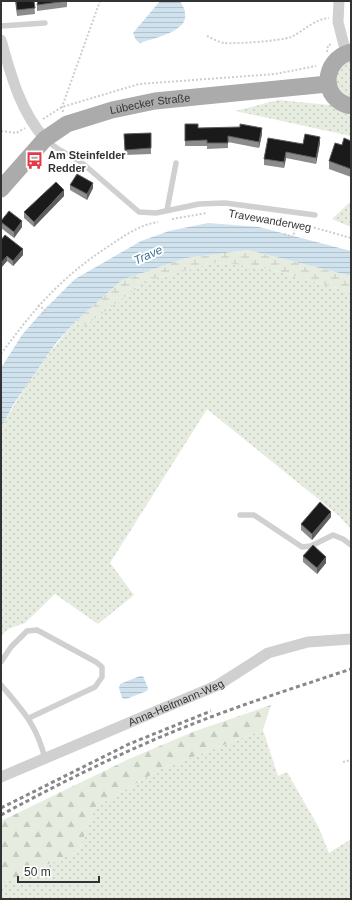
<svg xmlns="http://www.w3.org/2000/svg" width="352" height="900" font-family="Helvetica,sans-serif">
<defs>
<pattern id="grass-dots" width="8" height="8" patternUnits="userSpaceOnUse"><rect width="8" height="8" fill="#e6ecdf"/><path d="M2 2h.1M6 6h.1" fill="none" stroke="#c6cbc0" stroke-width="1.8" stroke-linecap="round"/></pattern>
<pattern id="forest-firs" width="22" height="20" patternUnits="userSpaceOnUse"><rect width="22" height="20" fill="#e6ecdf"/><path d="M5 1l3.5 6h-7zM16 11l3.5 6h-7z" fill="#c6cbc0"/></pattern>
<pattern id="wetland-marsh" width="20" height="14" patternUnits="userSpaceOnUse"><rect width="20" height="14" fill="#e6ecdf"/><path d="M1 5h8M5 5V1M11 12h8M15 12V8" fill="none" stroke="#c6cbc0"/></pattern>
<pattern id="water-rules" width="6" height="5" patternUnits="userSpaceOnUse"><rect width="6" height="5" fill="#cfe2ee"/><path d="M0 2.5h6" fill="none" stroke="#b2c2cd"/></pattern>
</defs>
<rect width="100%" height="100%" fill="#fff"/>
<g fill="url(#grass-dots)">
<path d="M351,59V99C338,94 335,85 336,71Z"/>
<path d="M278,100L330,105L351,116V136L235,111Z"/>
<path d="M351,201V227L332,219Z"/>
<path d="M218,262L269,269L351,292V529L338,515L207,409L110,563L134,595L98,624L55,594L25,623L8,629L1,636V429C21,390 47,354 75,322L83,327L149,280Z"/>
<path d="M263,730L278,776L287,772L319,828L329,853L351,839V899H1V884L79,851L94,808L161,769Z"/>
</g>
<path fill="url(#forest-firs)" d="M271,705L263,730L161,769L94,808L79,851L1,884V821L129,759L195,731Z"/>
<path fill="url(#wetland-marsh)" d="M248,250L351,276V292L269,269L218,262L149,280L83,327L75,322L122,280L186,258Z"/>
<g fill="url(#water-rules)">
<path d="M160,1H180C182,5 185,9 185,13C189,32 153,38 140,43L136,40L133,33Z"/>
<path d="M208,223L259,227L351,251V276L248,250L186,258L122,280L75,322L56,343L13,405L1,429V368L22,335L42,312L75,279L141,241L169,231Z"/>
<path d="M140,676H143L148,688L147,691L126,699L122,698L119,688L120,684Z"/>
</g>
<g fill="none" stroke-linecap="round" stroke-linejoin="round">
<g stroke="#cdcdcd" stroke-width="2" stroke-dasharray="2 2" stroke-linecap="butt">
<path d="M207,36C212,38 218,42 224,43C236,44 280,41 291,37C304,31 314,19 329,18"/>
<path d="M327,52L328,45L333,44"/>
<path d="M63,112L62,107L100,1"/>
<path d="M43,119L62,107L139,84L275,74L316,66"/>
<path d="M1,131L16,133L25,128"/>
<path d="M251,216L305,225L351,238"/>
<path d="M172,219L207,213"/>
<path d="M284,234L293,237L296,224"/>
<path d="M38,305L45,310"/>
<path d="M42,314L48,307"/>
<path d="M1,354C34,309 61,277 109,246C124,236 139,225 158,222"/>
<path d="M343,762L351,760"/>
</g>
<g stroke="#d0d0d0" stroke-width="5.5">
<path d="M1,26L45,23"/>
<path d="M46,140L58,149L81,162L139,212L156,213L199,204L225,203L315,215"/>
<path d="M167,210L176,163"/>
<path d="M240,515H254L302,547L311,546L333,535L343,539L351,545"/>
<path d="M1,662L11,647L27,631L37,630L96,662L102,667V677L95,687L29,718"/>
<path d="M1,685C23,711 37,725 45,759"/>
</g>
<g stroke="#d0d0d0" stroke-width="11">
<path d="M339,1L338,22L346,53"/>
<path d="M1,40C11,75 20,111 45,139"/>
<path id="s1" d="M1,777L218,685L268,653L308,642L351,639"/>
</g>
<g stroke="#ababab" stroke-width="17">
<path d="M351,52C321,60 320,100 351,106"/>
<path id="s2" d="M1,189L45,139L67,124L112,110L155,101L328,84"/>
</g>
<g stroke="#888" stroke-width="3" stroke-dasharray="4 3" stroke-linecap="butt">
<path d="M1,808L129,744L211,711"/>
<path d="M1,815C62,782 126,750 190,725C243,704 297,687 351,669"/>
</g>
</g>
<g fill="#8c8c8c">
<path d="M15,1H34L35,14L17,16Z"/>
<path d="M67,1V7L37,11V5Z"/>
<path d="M185,124L198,128L262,134L259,148L228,142V148L207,149V146H185Z"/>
<path d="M151,133V154L125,155L124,134Z"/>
<path d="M351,141V177L329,169V161L342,145Z"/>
<path d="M320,143L316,164L286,158L284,168L264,165V159L303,144Z"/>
<path d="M70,185L93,188L87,200L70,190Z"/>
<path d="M64,196L34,227L24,218V212Z"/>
<path d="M1,221L22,227L14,238L1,228Z"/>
<path d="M1,240L23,255L13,266L7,261L1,268Z"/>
<path d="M331,517L312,540L301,530V524Z"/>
<path d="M303,556L326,563L317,574L303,562Z"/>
</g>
<g fill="#5f5f5f">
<path d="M262,128V134L259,148V142Z"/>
<path d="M320,137V143L316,164V158Z"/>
<path d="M286,152V158L284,168V162Z"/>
<path d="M93,183V188L87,200V194Z"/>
<path d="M64,190V196L34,227V222Z"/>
<path d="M22,221V227L14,238V232Z"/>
<path d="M23,249V255L13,266V261Z"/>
<path d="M7,256V261L1,268V263Z"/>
<path d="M331,512V517L312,540V534Z"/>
<path d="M326,557V563L317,574V568Z"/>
</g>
<g fill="#1a1a1a" stroke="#5f5f5f">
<path d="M16,1H34L35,8L17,10Z"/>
<path d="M38,1H67L37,5Z"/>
<path d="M185,124H198V128L240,127V124L262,128L259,142L228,136V143H207V140L185,141Z"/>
<path d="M151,133V148L125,150L124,134Z"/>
<path d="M305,134L320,137L316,158L286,152L284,162L264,159L268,138L303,144Z"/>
<path d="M344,138L351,141V169L329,161L335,143L342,145Z"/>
<path d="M77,174L93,183L87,194L70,185Z"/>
<path d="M56,182L64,190L34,222L24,212Z"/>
<path d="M9,211L22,221L14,232L1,222V221Z"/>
<path d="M5,235L23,249L13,261L7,256L1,263V240Z"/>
<path d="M320,502L331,512L312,534L301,524Z"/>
<path d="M313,545L326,557L317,568L303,556Z"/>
</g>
<defs>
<symbol id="bus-bare" viewBox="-9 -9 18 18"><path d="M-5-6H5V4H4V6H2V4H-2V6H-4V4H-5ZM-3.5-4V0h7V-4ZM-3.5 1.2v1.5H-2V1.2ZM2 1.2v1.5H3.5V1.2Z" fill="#e63946" stroke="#fff" stroke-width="2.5" paint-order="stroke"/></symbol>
</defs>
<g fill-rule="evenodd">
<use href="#bus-bare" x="22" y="148" width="25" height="25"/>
</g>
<g text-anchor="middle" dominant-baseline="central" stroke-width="4" stroke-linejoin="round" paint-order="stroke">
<g font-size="11" fill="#333" stroke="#fff">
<text stroke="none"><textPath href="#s2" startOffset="179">Lübecker Straße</textPath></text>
<text transform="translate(270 220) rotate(10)">Travewanderweg</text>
<text stroke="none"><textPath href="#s1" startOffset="190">Anna-Heitmann-Weg</textPath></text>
</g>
<g font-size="11" font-weight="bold" fill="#333" stroke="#fff" text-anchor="start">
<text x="48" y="155">Am Steinfelder<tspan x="48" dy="13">Redder</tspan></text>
</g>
<g font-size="12" font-style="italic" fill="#3f7597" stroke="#fff">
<text transform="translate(148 255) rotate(-24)">Trave</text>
</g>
</g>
<rect width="352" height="900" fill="none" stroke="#333333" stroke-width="4"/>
<path d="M18 876v6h81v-6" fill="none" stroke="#333333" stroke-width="2"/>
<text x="24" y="876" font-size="12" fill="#333333" stroke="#ffffff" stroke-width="3" paint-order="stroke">50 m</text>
</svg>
